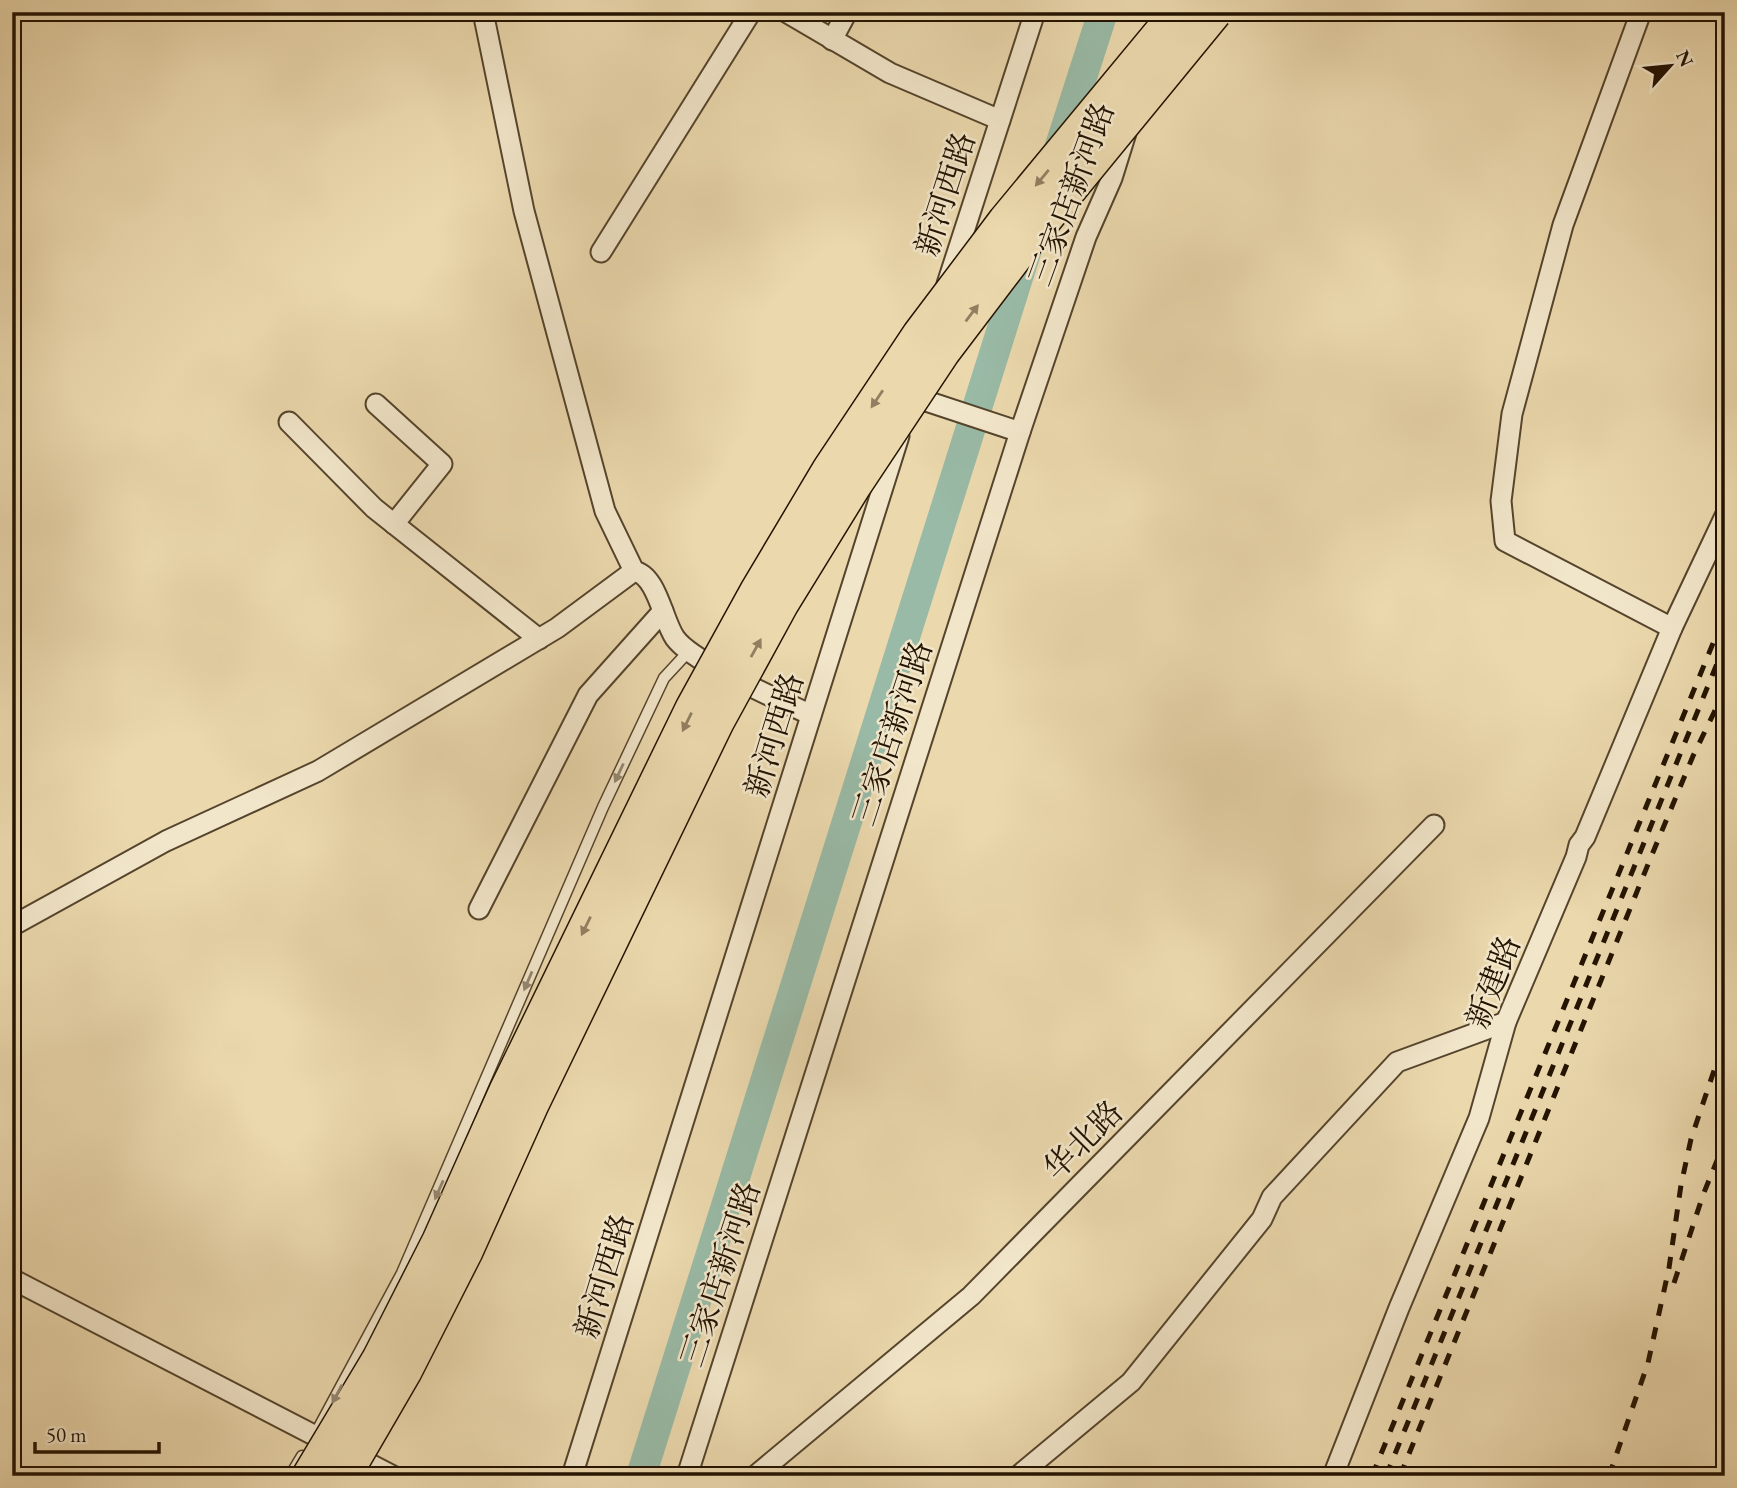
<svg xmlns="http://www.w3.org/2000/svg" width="1737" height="1488" font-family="'EB Garamond','Noto Serif SC',serif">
<rect width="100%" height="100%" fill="#ebd8ad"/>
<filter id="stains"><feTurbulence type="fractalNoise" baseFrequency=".00286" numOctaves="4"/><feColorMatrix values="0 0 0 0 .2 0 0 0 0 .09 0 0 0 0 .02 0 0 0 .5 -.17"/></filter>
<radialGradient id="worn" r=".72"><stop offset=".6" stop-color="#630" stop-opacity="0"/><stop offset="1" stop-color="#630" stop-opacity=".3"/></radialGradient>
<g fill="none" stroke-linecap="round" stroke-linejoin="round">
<g stroke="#99baa6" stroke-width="30">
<path d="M1057,155L1103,12"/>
<path d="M641,1476L1028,246"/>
</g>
<defs>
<g id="lane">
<path d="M318,1429L402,1273L603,807L664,678L689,651"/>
<path d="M290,1476L302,1456"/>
</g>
<g id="street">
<path d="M483,12L524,211L605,511L634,571C657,575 663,621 675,638C693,663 780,700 811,715"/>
<path d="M786,12L890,73L1000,120"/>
<path d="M1641,12L1563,225L1512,414L1501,501L1505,541L1672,628"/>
<path d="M832,40L847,12"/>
<path d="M601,252L751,12"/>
<path d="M947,284L1035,12"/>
<path d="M911,396L1020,432"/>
<path d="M376,404L442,464L394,524"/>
<path d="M289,422L374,508L539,639"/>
<path d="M479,909L588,695L663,611"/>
<path d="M12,926L166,841L318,771L557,628L634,571"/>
<path d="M12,1279L393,1476"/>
<path d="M572,1476L899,436"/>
<path d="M687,1476L1020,432L1086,237L1112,178L1126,133"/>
<path d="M755,1476L971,1296L1434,825"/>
<path d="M1018,1476L1131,1382L1262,1219L1272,1197L1397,1062L1506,1022"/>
<path d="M1333,1476L1399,1308L1479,1118L1506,1022L1576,857L1579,845L1585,837L1672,628L1725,516"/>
</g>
</defs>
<use href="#lane" stroke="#55442c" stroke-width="13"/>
<use href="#street" stroke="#55442c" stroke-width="23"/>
<use href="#lane" stroke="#f2e6ca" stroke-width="10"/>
<use href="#street" stroke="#f2e6ca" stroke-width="19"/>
<g stroke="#231301" stroke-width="5" stroke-dasharray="12 12" stroke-linecap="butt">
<path d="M1674,1283L1703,1195L1725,1141"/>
<path d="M1372,1476L1725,614"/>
<path d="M1386,1476L1725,644"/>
<path d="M1400,1476L1651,857L1693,756L1725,690"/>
<path d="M1609,1476L1648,1363L1669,1268L1681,1185L1691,1139L1725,1038"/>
</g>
<defs>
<g id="highway-bridge">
<path d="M310,1476L380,1359L440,1241L507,1091L693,709L758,591L830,470L920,335L1006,221L1179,12"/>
<path d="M343,1476L404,1371L465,1251L531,1104L716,722L781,603L853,486L942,352L1027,240L1214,12"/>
</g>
</defs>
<use href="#highway-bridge" stroke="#231301" stroke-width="38" stroke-linecap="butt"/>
<use href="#highway-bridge" stroke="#ebd8ad" stroke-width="35"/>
</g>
<defs><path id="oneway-solid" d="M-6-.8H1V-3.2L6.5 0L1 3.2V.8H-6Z" transform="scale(1.75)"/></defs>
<g fill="#917f60">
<use href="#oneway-solid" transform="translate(1042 178) rotate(130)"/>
<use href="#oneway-solid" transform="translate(972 313) rotate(-53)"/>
<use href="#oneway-solid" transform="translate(877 399) rotate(124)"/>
<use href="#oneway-solid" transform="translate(756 648) rotate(-61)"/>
<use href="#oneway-solid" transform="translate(687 722) rotate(116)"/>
<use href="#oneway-solid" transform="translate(586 926) rotate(116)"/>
</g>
<g fill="#958770">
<use href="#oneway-solid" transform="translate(619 773) rotate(115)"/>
<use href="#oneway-solid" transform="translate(528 981) rotate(113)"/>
<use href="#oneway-solid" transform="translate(439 1190) rotate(114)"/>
<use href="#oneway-solid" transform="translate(337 1394) rotate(118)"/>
</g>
<g text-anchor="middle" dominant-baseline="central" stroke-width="5" stroke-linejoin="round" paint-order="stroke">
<g font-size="32" fill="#231301" stroke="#f2e6ca">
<text transform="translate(945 194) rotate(-72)">新河西路</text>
<text transform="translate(1071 194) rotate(-70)">三家店新河路</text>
<text transform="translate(892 733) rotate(-72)">三家店新河路</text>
<text transform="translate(774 735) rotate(-73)">新河西路</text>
<text transform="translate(1493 982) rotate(-69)">新建路</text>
<text transform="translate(1083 1140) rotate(-45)">华北路</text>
<text transform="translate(720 1274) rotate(-72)">三家店新河路</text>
<text transform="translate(604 1276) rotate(-73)">新河西路</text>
</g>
</g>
<rect width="1737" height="1488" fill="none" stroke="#ebd8ad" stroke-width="42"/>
<rect x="14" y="14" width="1709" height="1460" fill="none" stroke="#231301" stroke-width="3.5"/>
<rect x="21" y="21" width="1695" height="1446" fill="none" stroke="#231301" stroke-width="2"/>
<g transform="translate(1670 66) rotate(63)" stroke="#f2e6ca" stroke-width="5" paint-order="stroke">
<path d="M0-5L12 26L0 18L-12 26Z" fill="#231301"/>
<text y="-10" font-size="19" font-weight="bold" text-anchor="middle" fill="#231301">N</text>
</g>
<path d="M35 1442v10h124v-10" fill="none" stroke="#231301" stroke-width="3.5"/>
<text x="46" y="1442" font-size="21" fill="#231301" stroke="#f2e6ca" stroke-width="5" paint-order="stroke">50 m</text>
<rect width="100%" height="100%" filter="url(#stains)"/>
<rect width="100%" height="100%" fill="url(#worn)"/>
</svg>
